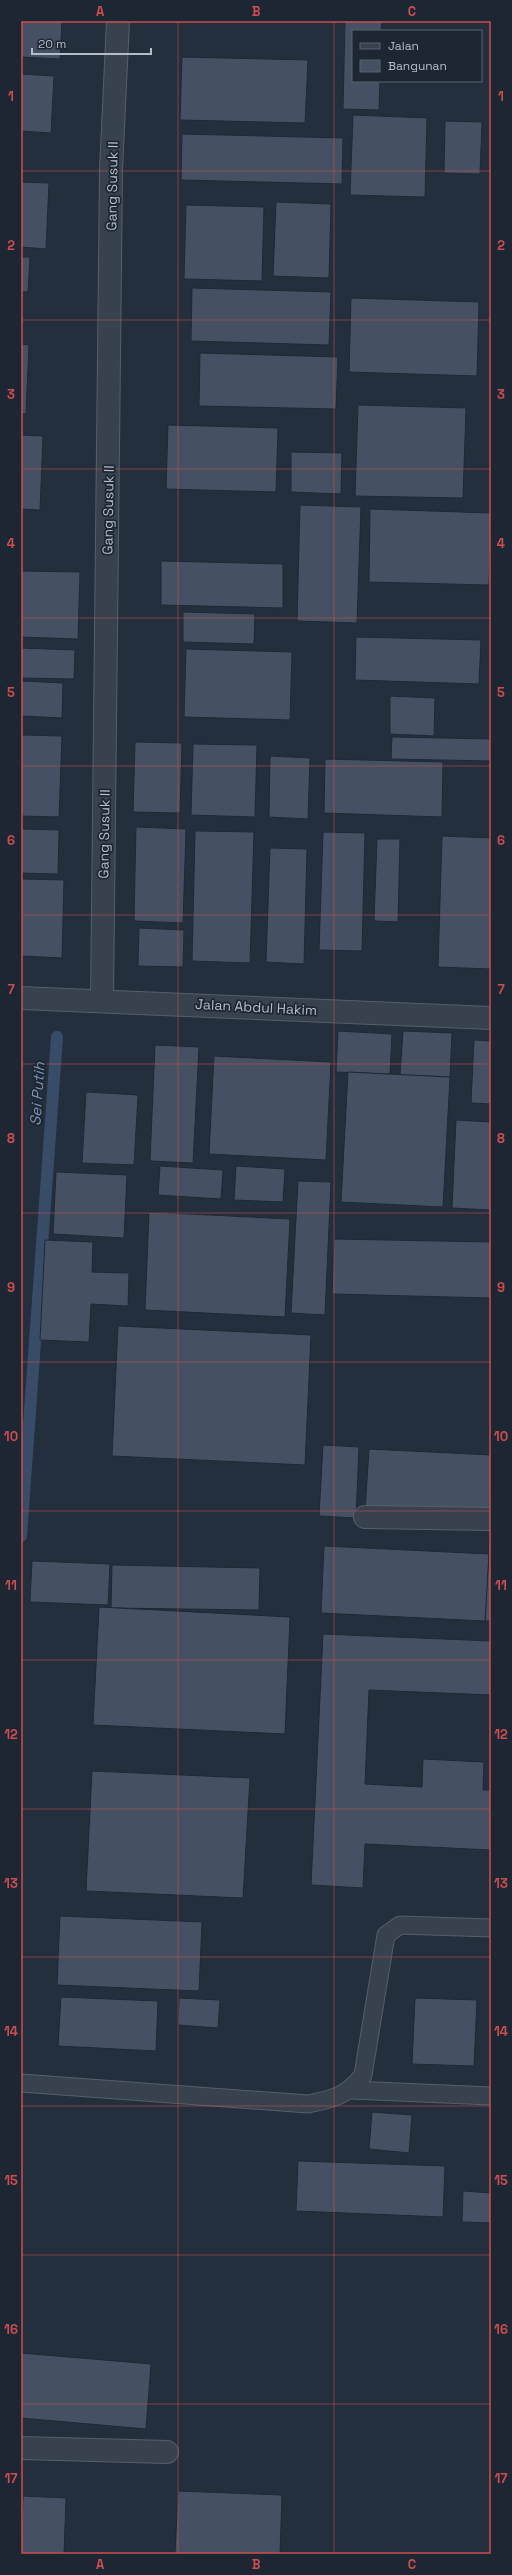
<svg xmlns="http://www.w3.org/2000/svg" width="512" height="2575" font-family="'Space Grotesk',sans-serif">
<rect width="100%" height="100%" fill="#242f3e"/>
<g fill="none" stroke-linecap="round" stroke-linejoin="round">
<path stroke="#394c67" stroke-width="12" d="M21,1536L57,1037"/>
</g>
<g fill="#455162" stroke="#1f2835">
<path d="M21,21H62L60,59L21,57Z"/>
<path d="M345,21H382L381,31H353V81H380L379,110L343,109Z"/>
<path d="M182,57L308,60L305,123L180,120Z"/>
<path d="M21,74L54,76L51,133L21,131Z"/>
<path d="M353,115L427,118L425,197L350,195Z"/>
<path d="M445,121L482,122L480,174L444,173Z"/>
<path d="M182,134L343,138L342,184L181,180Z"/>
<path d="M21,182L49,183L46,249L21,247Z"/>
<path d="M276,202L331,204L329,278L273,276Z"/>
<path d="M186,205L264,207L262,281L184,279Z"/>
<path d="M21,257H30L28,292H21Z"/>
<path d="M192,288L331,292L329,345L191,341Z"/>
<path d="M351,298L479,302L477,376L349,372Z"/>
<path d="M21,344L29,345L26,414L21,413Z"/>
<path d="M200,353L338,357L336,409L199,406Z"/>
<path d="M358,405L466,408L463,498L355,496Z"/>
<path d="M168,425L278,428L276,492L166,489Z"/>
<path d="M21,435L43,436L40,510L21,509Z"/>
<path d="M291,452L342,453L341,494L291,492Z"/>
<path d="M300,505L361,507L357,623L297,621Z"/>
<path d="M370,509L491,513L489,585L369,582Z"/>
<path d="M161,561L283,564V608L161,605Z"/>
<path d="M21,571L80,572L78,639L21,637Z"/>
<path d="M183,612L255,614L254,644L183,642Z"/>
<path d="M356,637L481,640L479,684L355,680Z"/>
<path d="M21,648L75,650L74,679L21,678Z"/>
<path d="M186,649L292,652L290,720L184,717Z"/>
<path d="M21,681L63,683L62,718L21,716Z"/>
<path d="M390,696L435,698L434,736L390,734Z"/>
<path d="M21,735L62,736L59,817L21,816Z"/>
<path d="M392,737L491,739V761L391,759Z"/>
<path d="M135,742L182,743L180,813L133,812Z"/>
<path d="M193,744L257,745L255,817L191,815Z"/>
<path d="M270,756L310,758L308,819L269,817Z"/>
<path d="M325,759L443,762L442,817L324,813Z"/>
<path d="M136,827L186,829L183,923L134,921Z"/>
<path d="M21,829L59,830L58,874L21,873Z"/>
<path d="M195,831L254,832L250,963L192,961Z"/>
<path d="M323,832L365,833L362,951L319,950Z"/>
<path d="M442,836L491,838V969L438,967Z"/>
<path d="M377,839H400L398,922L374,921Z"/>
<path d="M270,848L307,849L304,964L266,962Z"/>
<path d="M21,879L64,880L62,958L21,956Z"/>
<path d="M139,928L184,930L183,967L138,966Z"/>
<path d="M338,1031L392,1034L390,1074L336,1072Z"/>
<path d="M403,1031L452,1033L450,1077L400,1075Z"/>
<path d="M474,1040L491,1041V1104L471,1103Z"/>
<path d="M155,1045L199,1047L193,1163L150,1161Z"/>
<path d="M214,1056L331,1062L326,1160L209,1154Z"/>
<path d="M348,1072L450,1077L443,1207L341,1202Z"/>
<path d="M86,1092L138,1095L134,1165L82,1163Z"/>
<path d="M456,1120L491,1122V1210L452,1208Z"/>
<path d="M160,1166L223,1170L221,1199L158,1195Z"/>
<path d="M236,1166L285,1169L283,1202L234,1200Z"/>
<path d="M56,1172L127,1175L124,1238L53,1234Z"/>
<path d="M298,1181L331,1182L325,1315L291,1313Z"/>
<path d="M149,1212L290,1219L285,1317L145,1310Z"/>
<path d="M334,1239L491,1242V1298L332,1294Z"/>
<path d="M45,1240L93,1242L92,1272L129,1273L128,1306L91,1304L89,1342L40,1340Z"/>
<path d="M118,1326L311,1335L305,1465L112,1456Z"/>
<path d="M323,1445L359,1447L356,1518L319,1516Z"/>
<path d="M369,1449L491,1455L490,1519L365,1512Z"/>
<path d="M490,1526H491V1621H485Z"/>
<path d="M324,1546L489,1554L485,1621L321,1613Z"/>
<path d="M32,1561L110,1564L108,1605L30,1602Z"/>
<path d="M112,1565L260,1568L259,1610L111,1608Z"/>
<path d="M99,1607L290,1617L285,1734L93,1725Z"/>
<path d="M323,1634L491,1641V1695L369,1690L365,1784L422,1787L423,1759L484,1762L483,1790H491V1850L365,1844L363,1888L311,1885Z"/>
<path d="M92,1771L250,1778L243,1898L86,1891Z"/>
<path d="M60,1916L202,1922L199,1991L57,1985Z"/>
<path d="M61,1997L158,2001L156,2051L58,2046Z"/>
<path d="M179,1998L220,2000L218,2028L178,2025Z"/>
<path d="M415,1998L477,2000L474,2066L412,2064Z"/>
<path d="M372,2112L412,2115L409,2153L369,2149Z"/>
<path d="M298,2161L445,2166L443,2217L296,2211Z"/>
<path d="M463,2191L491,2193V2223L462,2222Z"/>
<path d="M21,2353L151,2364L146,2429L21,2418Z"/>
<path d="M178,2491L282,2495L280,2554H175Z"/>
<path d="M23,2496L66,2498L64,2554H21Z"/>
</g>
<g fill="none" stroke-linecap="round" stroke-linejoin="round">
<defs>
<g id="service">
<path d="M21,2083L308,2104C333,2099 347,2096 363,2075L386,1935L400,1925L491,1928"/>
<path d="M352,2090L491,2096"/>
</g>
<g id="minor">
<path d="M21,998L491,1018"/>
<path d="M102,1000L111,170L118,21"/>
<path d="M365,1517L491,1519"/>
<path d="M21,2448L167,2452"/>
</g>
</defs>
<use href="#service" stroke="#565f6c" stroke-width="19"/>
<use href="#minor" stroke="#565f6c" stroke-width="24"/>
<use href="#service" stroke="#38414e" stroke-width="17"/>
<use href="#minor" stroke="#38414e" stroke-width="22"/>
</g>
<path fill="none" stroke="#ce4d50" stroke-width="1" stroke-opacity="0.55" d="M178,21V2554M334,21V2554M21,171H491M21,320H491M21,469H491M21,618H491M21,766H491M21,915H491M21,1064H491M21,1213H491M21,1362H491M21,1511H491M21,1660H491M21,1809H491M21,1957H491M21,2106H491M21,2255H491M21,2404H491"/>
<g text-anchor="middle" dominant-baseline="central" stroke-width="3.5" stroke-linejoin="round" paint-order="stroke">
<g font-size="14" fill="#b4bcc9" stroke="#1d2633">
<text transform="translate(112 186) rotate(-89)">Gang Susuk II</text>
<text transform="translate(108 510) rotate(-89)">Gang Susuk II</text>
<text transform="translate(104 834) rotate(-89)">Gang Susuk II</text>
<text transform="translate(256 1007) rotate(3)">Jalan Abdul Hakim</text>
</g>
<g font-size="15" font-style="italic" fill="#7c92b1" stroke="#1d2633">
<text transform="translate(37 1094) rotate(-86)">Sei Putih</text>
</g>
</g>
<rect width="512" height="2575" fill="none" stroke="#1d2633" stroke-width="44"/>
<rect x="352" y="30" width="130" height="52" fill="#1d2633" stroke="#59626f"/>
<rect x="360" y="43" width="20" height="6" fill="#38414e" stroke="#59626f"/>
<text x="388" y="50" font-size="12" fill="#b4bcc9">Jalan</text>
<rect x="360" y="60" width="20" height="12" fill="#455162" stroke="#59626f"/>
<text x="388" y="70" font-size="12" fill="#b4bcc9">Bangunan</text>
<path d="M32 48v6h119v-6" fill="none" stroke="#b4bcc9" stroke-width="2"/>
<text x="38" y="48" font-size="12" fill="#b4bcc9" stroke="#1d2633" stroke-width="3" paint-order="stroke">20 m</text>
<rect x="22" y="22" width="468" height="2531" fill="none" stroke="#ce4d50" stroke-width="1.5"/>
<g font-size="13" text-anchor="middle" font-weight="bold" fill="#ce4d50">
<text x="100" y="16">A</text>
<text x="256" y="16">B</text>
<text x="412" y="16">C</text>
<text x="11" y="101">1</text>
<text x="501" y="101">1</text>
<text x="11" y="250">2</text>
<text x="501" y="250">2</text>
<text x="11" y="399">3</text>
<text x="501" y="399">3</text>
<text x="11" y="548">4</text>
<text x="501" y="548">4</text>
<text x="11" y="697">5</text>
<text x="501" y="697">5</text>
<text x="11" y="845">6</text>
<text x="501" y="845">6</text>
<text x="11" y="994">7</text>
<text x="501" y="994">7</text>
<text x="11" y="1143">8</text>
<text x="501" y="1143">8</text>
<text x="11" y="1292">9</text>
<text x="501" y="1292">9</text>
<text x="11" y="1441">10</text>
<text x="501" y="1441">10</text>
<text x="11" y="1590">11</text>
<text x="501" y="1590">11</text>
<text x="11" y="1739">12</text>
<text x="501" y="1739">12</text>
<text x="11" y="1888">13</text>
<text x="501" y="1888">13</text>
<text x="11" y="2036">14</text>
<text x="501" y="2036">14</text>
<text x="11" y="2185">15</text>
<text x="501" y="2185">15</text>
<text x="11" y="2334">16</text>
<text x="501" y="2334">16</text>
<text x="11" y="2483">17</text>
<text x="501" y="2483">17</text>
<text x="100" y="2569">A</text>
<text x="256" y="2569">B</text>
<text x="412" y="2569">C</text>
</g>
</svg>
